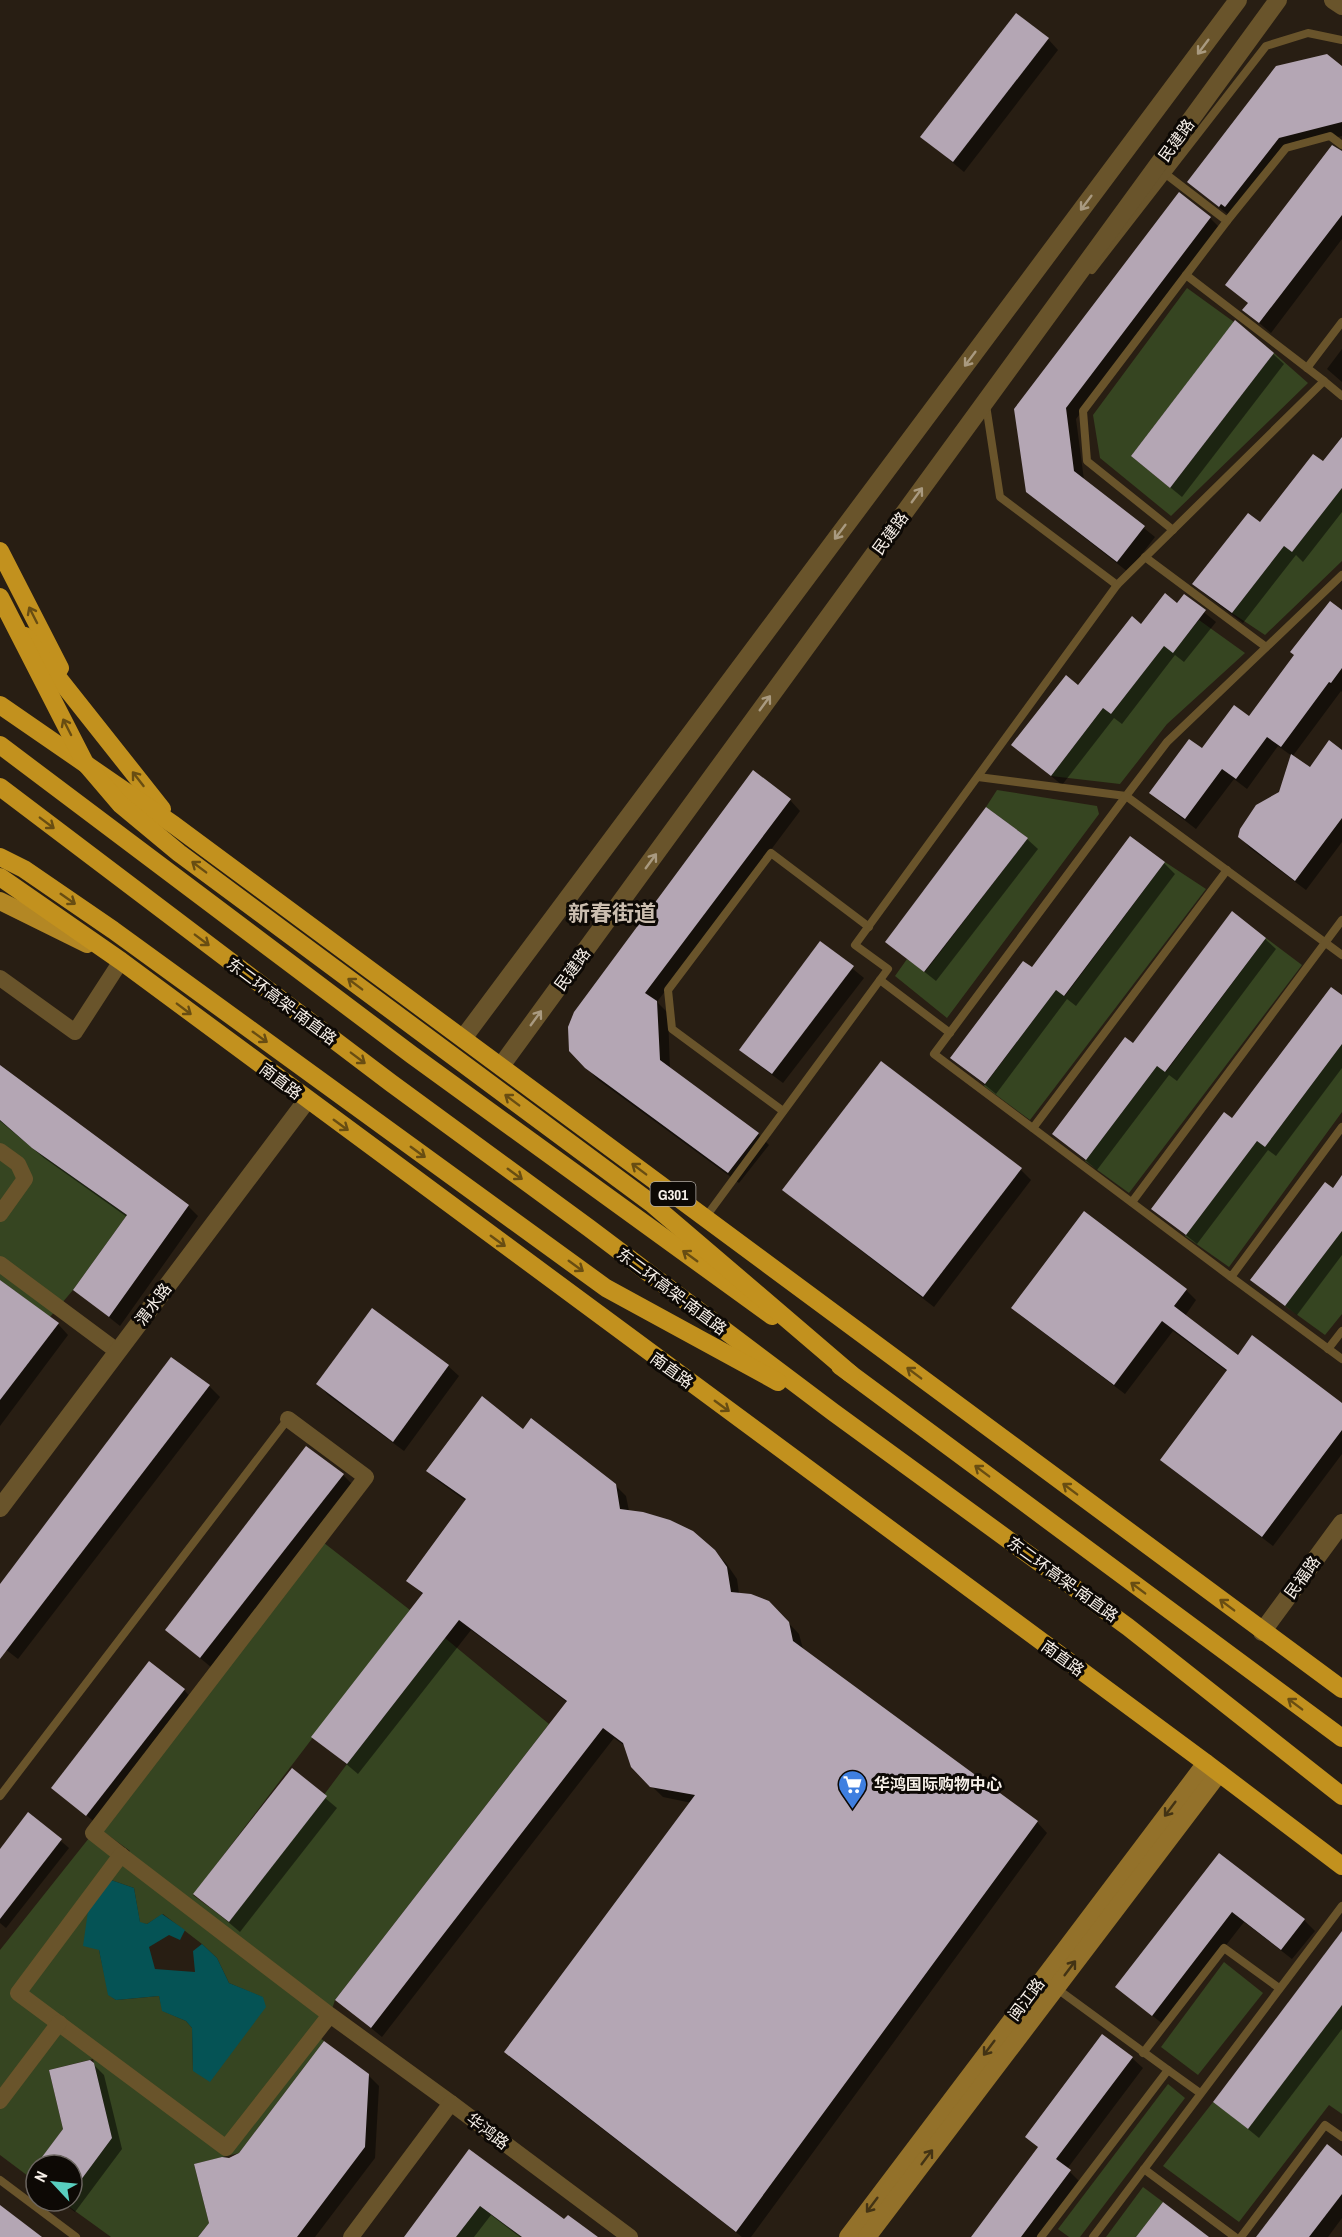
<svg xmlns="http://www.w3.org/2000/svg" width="1342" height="2237" font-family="'Archivo Narrow','Noto Sans SC',sans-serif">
<rect width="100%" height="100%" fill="#281e13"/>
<g fill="#364521">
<path d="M1187,288L1234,322L1131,456L1170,488L1274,353L1308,383L1171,516L1100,458L1093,415Z"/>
<path d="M1342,488V561L1265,635L1232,613L1284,546L1292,552Z"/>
<path d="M1199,620L1245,653L1167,724L1120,784L1051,776L1103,708L1111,714L1164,646L1173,652Z"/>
<path d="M997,790L1097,806L1099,814L947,1018L895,976L907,959L925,972L1028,838L986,807Z"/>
<path d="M1165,862L1206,889L1030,1120L984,1086L1056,990L1065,996Z"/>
<path d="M1266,938L1302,965L1129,1193L1085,1161L1157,1066L1166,1072Z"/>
<path d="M1342,1044V1112L1229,1267L1185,1236L1257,1141L1265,1147Z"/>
<path d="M0,1120L35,1150L127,1215L73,1290L50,1317L0,1280Z"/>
<path d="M1342,1231V1314L1325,1335L1285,1306Z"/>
<path d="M319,1539L410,1610L193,1895L229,1922L347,1764L445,1638L549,1724L335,2000L330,2015L315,2034L324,2041L239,2153L194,2164L209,2223L198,2237H111L64,2203L72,2201V2192L112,2138L93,2059L49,2070L63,2129L28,2176L0,2155V1950L93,1833L121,1855L88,1911L99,1950L109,1995L116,2000L159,1996L163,2011L186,2021L192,2028L193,2071L262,1997L229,1983L217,1958L202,1944L163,1914L147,1924L140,1923L134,1888L111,1880L130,1851L97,1827Z"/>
<path d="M1224,1962L1263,1993L1198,2075L1161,2047Z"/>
<path d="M1342,2005V2114L1329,2105L1239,2222L1163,2166L1213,2102L1248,2128Z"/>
<path d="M1168,2084L1185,2098L1080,2237H1069L1058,2229Z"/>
<path d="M1143,2187L1163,2202L1136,2237H1106Z"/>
<path d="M480,2206L522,2237H456Z"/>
</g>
<path fill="#055355" d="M111,1880L134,1888L140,1922L147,1924L162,1914L185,1930L180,1940L169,1935L149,1947L155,1969L195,1972L193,1951L202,1944L217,1958L229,1983L263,1997L266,2007L210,2082L193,2071L192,2028L186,2021L162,2011L159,1996L116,2000L108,1995L99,1950L83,1946L88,1911Z"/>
<g fill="#0007">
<path d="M1048,39L1058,50L964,172L922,137Z"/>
<path d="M1277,67L1342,68V136L1290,148L1236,216L1232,213L1230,216L1188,182Z"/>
<path d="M1342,152V239L1271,333L1244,310L1249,304L1227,284Z"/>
<path d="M1210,218L1221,229L1076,419L1084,480L1155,537L1128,572L1039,502L1028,491L1015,409Z"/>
<path d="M1342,349V382L1327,369Z"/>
<path d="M1273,354L1284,364L1182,497L1132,456Z"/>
<path d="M1342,439V512L1303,562L1296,555L1243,623L1205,594L1194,584L1323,463Z"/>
<path d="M1184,596L1216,622L1184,662L1175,655L1122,724L1114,718L1062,785L1013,745L1079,687L1142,626L1178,605Z"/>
<path d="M1342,612V692L1341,691L1292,757L1311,769L1342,752V842L1306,890L1250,848L1240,837L1280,793L1292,756L1278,746L1247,789L1234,779L1196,829L1162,803L1151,792L1202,750L1250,718Z"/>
<path d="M790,800L800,811L657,1002L668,1013L670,1070L758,1134L769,1145L739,1183L597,1079L586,1067Z"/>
<path d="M987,809L1027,839L1038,849L936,981L887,942Z"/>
<path d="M1164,863L1175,874L1076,1006L1067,999L996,1094L952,1058L1032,969Z"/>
<path d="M1265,939L1276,949L1177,1081L1169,1075L1097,1170L1054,1134L1133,1045Z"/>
<path d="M821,943L864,978L783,1083L752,1060L741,1050Z"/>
<path d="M1342,997V1068L1276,1156L1268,1150L1197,1244L1153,1209Z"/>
<path d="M0,1067L188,1206L198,1216L120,1326L75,1290L127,1217L44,1158L0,1121Z"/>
<path d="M1021,1170L1031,1180L934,1307L795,1200L784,1190Z"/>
<path d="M1342,1178V1255L1297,1315L1252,1280Z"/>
<path d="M0,1282L58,1324L68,1335L0,1426Z"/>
<path d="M1186,1290L1196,1300L1185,1316L1238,1357L1342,1404V1454L1273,1546L1173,1470L1162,1460L1228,1372L1173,1331L1125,1394L1024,1318L1013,1308Z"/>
<path d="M373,1310L448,1366L459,1376L404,1451L328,1395L318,1384Z"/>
<path d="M209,1386L220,1397L18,1659L0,1645V1587Z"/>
<path d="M523,1431L615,1485L626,1496L629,1511L714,1551L726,1563L737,1579L739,1594L768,1602L799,1634L803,1649L1037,1822L1047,1833L751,2237H742L517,2063L506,2052L692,1803L663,1797L632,1767L625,1746L614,1738L382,2037L337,2000L568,1703L471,1630L358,1774L313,1736L424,1595L408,1580L466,1501L438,1481L428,1471Z"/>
<path d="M306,1448L343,1475L354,1486L212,1668L167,1630Z"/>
<path d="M184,1690L194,1701L98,1825L53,1787Z"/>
<path d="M292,1770L337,1808L240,1932L195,1894Z"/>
<path d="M29,1814L69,1848L6,1928L0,1923V1851Z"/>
<path d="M1220,1855L1304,1920L1315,1931L1292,1959L1244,1922L1164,2025L1117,1987Z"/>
<path d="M1342,1945V2029L1259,2138L1215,2102Z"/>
<path d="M1132,2058L1143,2068L1067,2169L1080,2182L1039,2237H973L1039,2148L1027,2137Z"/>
<path d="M93,2064L104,2075L122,2149L75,2212L60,2201H72V2165H38L65,2129Z"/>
<path d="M368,2075L379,2086L375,2158L315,2237H200L210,2223Z"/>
<path d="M469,2151L565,2221L595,2237H520L491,2215L474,2237H406Z"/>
<path d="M1342,2158V2218L1328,2237H1258Z"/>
<path d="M36,2168V2181L30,2176Z"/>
</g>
<g fill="#b4a6b4">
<path d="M1016,13L1049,38L953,162L920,137Z"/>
<path d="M1327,54L1342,66V122L1279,138L1225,207L1221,204L1219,207L1187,182L1276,66Z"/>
<path d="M1332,145L1342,151V215L1259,323L1242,310L1248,303L1225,285Z"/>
<path d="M1179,192L1211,217L1066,408L1074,471L1145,526L1117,562L1026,492L1014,409Z"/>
<path d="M1235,320L1274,353L1170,488L1131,456Z"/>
<path d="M1342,437V488L1292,552L1284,546L1232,613L1192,584L1248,513L1260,522L1313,454L1323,461Z"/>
<path d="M1165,593L1177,603L1184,594L1206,610L1173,653L1164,646L1111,714L1103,708L1051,776L1011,745L1066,675L1078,685L1132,616L1141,624Z"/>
<path d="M1330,601L1342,610V668L1331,683L1329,682L1281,747L1267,737L1236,779L1222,769L1185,819L1149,793L1189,739L1202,748L1234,705L1249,716L1294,655L1290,652Z"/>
<path d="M1329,740L1342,750V818L1295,881L1238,837L1240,829L1256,805L1279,792L1291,754L1310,767Z"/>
<path d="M753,770L791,799L645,993L657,1001L660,1060L759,1133L728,1173L585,1068L569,1051L568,1027L574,1012Z"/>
<path d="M986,807L1028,838L924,972L885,942Z"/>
<path d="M1130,836L1165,862L1064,996L1056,990L985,1084L950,1058L1023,961L1032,967Z"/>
<path d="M1232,911L1266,938L1165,1072L1157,1066L1086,1160L1052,1134L1125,1037L1133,1043Z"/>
<path d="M820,941L854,966L772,1074L739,1050Z"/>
<path d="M1331,987L1342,995V1044L1265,1147L1257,1141L1186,1235L1151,1209L1224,1112L1232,1118Z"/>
<path d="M881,1061L1022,1168L923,1297L782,1190Z"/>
<path d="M0,1065L189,1205L109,1317L73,1290L127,1215L32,1148L0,1120Z"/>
<path d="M1342,1175V1231L1285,1306L1250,1280L1325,1182L1333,1188Z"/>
<path d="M1084,1211L1187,1289L1174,1306L1238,1355L1252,1335L1342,1403V1430L1262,1537L1160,1460L1227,1370L1162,1321L1114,1385L1011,1308Z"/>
<path d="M0,1280L59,1323L0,1400Z"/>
<path d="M372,1308L449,1365L393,1442L316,1384Z"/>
<path d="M171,1357L210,1385L0,1659V1584Z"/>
<path d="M482,1396L523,1429L531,1418L616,1484L620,1509L643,1512L670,1520L693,1531L715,1550L727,1567L731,1592L751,1594L769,1601L789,1622L793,1641L1038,1821L736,2232L504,2052L695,1795L650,1787L631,1767L623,1743L603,1728L371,2028L335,2000L567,1701L459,1620L347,1764L311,1737L423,1593L406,1581L466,1499L426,1471Z"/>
<path d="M306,1446L344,1474L200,1658L165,1630Z"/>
<path d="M149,1661L185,1689L86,1816L51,1788Z"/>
<path d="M292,1768L327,1796L229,1922L193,1894Z"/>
<path d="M28,1812L62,1839L0,1919V1849Z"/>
<path d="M1219,1853L1305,1919L1281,1950L1232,1912L1152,2016L1115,1987Z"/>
<path d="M1342,1931V2005L1248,2129L1213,2102Z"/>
<path d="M1102,2034L1133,2057L1056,2159L1071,2170L1021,2237H971L1038,2147L1025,2137Z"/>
<path d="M324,2041L369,2074L365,2147L297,2237H198L209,2223L194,2164L222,2157L229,2158L239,2153Z"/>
<path d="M90,2060L94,2063L112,2138L72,2192V2165H36L63,2129L49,2070Z"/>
<path d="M1327,2144L1342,2156V2194L1309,2237H1256Z"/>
<path d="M469,2149L564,2219L568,2215L598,2237H522L480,2206L456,2237H404Z"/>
<path d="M1163,2202L1209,2237H1136Z"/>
<path d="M0,2205L42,2237H0Z"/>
</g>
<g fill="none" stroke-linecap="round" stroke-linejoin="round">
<g stroke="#69542b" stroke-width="8">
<path d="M1167,175L1227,221L1186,275L1324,381"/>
<path d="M1227,221L1286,148L1330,136L1342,145"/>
<path d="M1092,270L1266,46L1308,33L1342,40"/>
<path d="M1307,368L1342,322"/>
<path d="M986,405L1000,497L1117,585"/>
<path d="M1173,530L1087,461L1083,411L1186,275"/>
<path d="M1145,557L1266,647"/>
<path d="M978,777L1126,796L1167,742L1342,575"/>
<path d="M1342,955L1126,796L934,1054L1231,1277L1342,1127"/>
<path d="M880,980L950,1033"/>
<path d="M783,1111L672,1029L668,990L771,853L869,927"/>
<path d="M1033,1128L1227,870"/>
<path d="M1132,1202L1342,920"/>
<path d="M705,1218L888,969L855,945L1117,585L1324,381L1342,396"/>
<path d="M1231,1277L1342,1359"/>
<path d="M1328,1349L1342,1331"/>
<path d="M0,1796L288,1419"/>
<path d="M1143,2053L1224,1948L1279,1988"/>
<path d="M1168,2070L1200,2093"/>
<path d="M1144,2169L1235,2237"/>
<path d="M0,2180L76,2237"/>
<path d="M1041,2237L1168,2070L1056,1988"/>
<path d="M1093,2237L1342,1906"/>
<path d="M1241,2237L1325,2125L1342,2137"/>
</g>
<g stroke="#69542b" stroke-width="16">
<path d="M0,978L75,1032L121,961"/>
<path d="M0,1151L18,1164L25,1179L0,1214"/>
<path d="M0,1264L117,1351"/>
<path d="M121,1855L93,1833L366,1477L288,1419"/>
<path d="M330,2015L226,2148L18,1993L121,1855L330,2015L451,2103"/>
<path d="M0,2101L59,2023"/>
<path d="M351,2237L451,2103L630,2237"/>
</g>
<g stroke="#69542b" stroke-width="18">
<path d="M1333,0L1342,6"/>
<path d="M464,1037L1238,0"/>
<path d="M501,1066L1278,0"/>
<path d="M0,1508L307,1100"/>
<path d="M1262,1632L1342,1523"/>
</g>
<g stroke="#93712a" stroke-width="18">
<path d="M848,2237L1206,1763"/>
<path d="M867,2237L1219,1773"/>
</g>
<path stroke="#b38724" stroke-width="18" d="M0,901L87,944"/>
<g stroke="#c2911e" stroke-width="18">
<path d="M0,551L60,668"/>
<path d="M25,636L162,809"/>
<path d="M0,705L174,825L1342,1689"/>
<path d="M0,745L412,1055L772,1316"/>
<path d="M0,787L391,1083L589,1228L833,1412L1128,1627L1342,1796"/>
<path d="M0,857L24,869L113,930L606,1288L778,1382"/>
<path d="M0,877L121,961L1206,1763L1342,1866"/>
<path d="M840,1366L1342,1738"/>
</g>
<path stroke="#c2911e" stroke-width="18" d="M0,597L85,763L120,804L179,853L651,1203L851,1374"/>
</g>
<defs><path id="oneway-shaft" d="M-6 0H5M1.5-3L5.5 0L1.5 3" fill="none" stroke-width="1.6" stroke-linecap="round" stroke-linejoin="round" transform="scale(1.5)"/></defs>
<g stroke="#a99a80">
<use href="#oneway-shaft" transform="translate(1203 47) rotate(127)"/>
<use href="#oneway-shaft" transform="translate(1086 203) rotate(127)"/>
<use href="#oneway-shaft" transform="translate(970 359) rotate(127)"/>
<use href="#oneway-shaft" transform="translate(917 495) rotate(-54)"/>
<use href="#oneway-shaft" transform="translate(840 532) rotate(127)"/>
<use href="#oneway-shaft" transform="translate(765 703) rotate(-54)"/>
<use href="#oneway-shaft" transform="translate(651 861) rotate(-54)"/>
<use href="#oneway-shaft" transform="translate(536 1018) rotate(-54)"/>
</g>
<g stroke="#684d12">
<use href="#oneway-shaft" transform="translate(33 615) rotate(-117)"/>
<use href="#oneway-shaft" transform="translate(67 727) rotate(-117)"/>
<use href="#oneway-shaft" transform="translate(138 779) rotate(-128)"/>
<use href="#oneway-shaft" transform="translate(47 823) rotate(37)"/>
<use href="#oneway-shaft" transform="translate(199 867) rotate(-143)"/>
<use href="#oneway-shaft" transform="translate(68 899) rotate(35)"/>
<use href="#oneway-shaft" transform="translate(202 940) rotate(37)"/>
<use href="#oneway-shaft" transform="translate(355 984) rotate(-143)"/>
<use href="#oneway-shaft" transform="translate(184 1009) rotate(37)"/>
<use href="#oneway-shaft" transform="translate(260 1037) rotate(36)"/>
<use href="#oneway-shaft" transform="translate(358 1058) rotate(37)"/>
<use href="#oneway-shaft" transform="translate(512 1100) rotate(-143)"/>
<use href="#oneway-shaft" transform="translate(341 1125) rotate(36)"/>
<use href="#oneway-shaft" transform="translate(418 1152) rotate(36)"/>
<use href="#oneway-shaft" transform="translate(639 1169) rotate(-143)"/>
<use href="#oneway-shaft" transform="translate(515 1174) rotate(36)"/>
<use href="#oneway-shaft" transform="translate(498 1241) rotate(36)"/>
<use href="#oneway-shaft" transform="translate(690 1256) rotate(-144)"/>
<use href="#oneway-shaft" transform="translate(576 1266) rotate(36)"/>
<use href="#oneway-shaft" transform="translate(914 1373) rotate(-143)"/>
<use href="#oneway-shaft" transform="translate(722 1406) rotate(36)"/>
<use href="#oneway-shaft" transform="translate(982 1471) rotate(-143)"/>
<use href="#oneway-shaft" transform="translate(1070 1489) rotate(-143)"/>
<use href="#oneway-shaft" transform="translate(1138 1588) rotate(-143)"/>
<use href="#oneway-shaft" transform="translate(1227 1605) rotate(-143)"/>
<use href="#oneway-shaft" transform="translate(1295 1704) rotate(-143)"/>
</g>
<g stroke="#433314">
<use href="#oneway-shaft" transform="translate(1170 1809) rotate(127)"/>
<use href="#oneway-shaft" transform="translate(1070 1968) rotate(-53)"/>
<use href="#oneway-shaft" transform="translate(989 2048) rotate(127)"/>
<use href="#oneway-shaft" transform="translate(927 2157) rotate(-53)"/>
<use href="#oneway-shaft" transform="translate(872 2205) rotate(127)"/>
</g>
<defs>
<symbol id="supermarket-pin" viewBox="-11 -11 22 30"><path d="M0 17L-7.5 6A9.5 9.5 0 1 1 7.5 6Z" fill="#3f7fe0" stroke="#0d0905"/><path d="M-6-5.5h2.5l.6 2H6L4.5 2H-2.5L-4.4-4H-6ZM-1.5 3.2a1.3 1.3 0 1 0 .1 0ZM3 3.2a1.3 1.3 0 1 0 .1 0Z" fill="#fff"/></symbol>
</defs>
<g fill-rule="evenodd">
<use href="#supermarket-pin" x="836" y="1768" width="33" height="45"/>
</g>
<g text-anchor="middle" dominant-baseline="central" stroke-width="6" stroke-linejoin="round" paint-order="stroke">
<rect fill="#0d0905" stroke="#b1aba5" stroke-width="1.5" x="650.5" y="1182" width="45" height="24" rx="4.5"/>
<g font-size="15" font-weight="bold" fill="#f7f0e9">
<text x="673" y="1194">G301</text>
</g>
<g font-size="16" fill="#f7f0e9" stroke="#0d0905">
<text transform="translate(1176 140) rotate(-54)">民建路</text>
<text transform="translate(890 533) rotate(-54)">民建路</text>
<text transform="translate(572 969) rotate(-54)">民建路</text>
<text transform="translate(282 1001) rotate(37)">东二环高架-南直路</text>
<text transform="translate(281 1081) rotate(37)">南直路</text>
<text transform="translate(672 1291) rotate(37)">东二环高架-南直路</text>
<text transform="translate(153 1304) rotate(-53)">渭水路</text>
<text transform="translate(672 1370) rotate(36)">南直路</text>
<text transform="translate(1302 1577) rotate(-54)">民福路</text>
<text transform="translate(1063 1579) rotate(36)">东二环高架-南直路</text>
<text transform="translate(1063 1658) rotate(36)">南直路</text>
<text transform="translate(1026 1999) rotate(-53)">闽江路</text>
<text transform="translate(488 2131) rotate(37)">华鸿路</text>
</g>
<g font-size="16" font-weight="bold" fill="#f7f0e9" stroke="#0d0905" text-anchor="start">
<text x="874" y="1784">华鸿国际购物中心</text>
</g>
<g font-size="22" font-weight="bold" fill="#cbbeb0" stroke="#0d0905">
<text x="612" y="913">新春街道</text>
</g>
</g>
<g transform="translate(54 2183) rotate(296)"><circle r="28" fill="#0d0905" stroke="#6b6560" stroke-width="1.5"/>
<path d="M0-4.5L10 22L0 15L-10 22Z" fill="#59cebf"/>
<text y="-9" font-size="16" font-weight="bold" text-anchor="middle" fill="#f7f0e9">N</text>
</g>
</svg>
